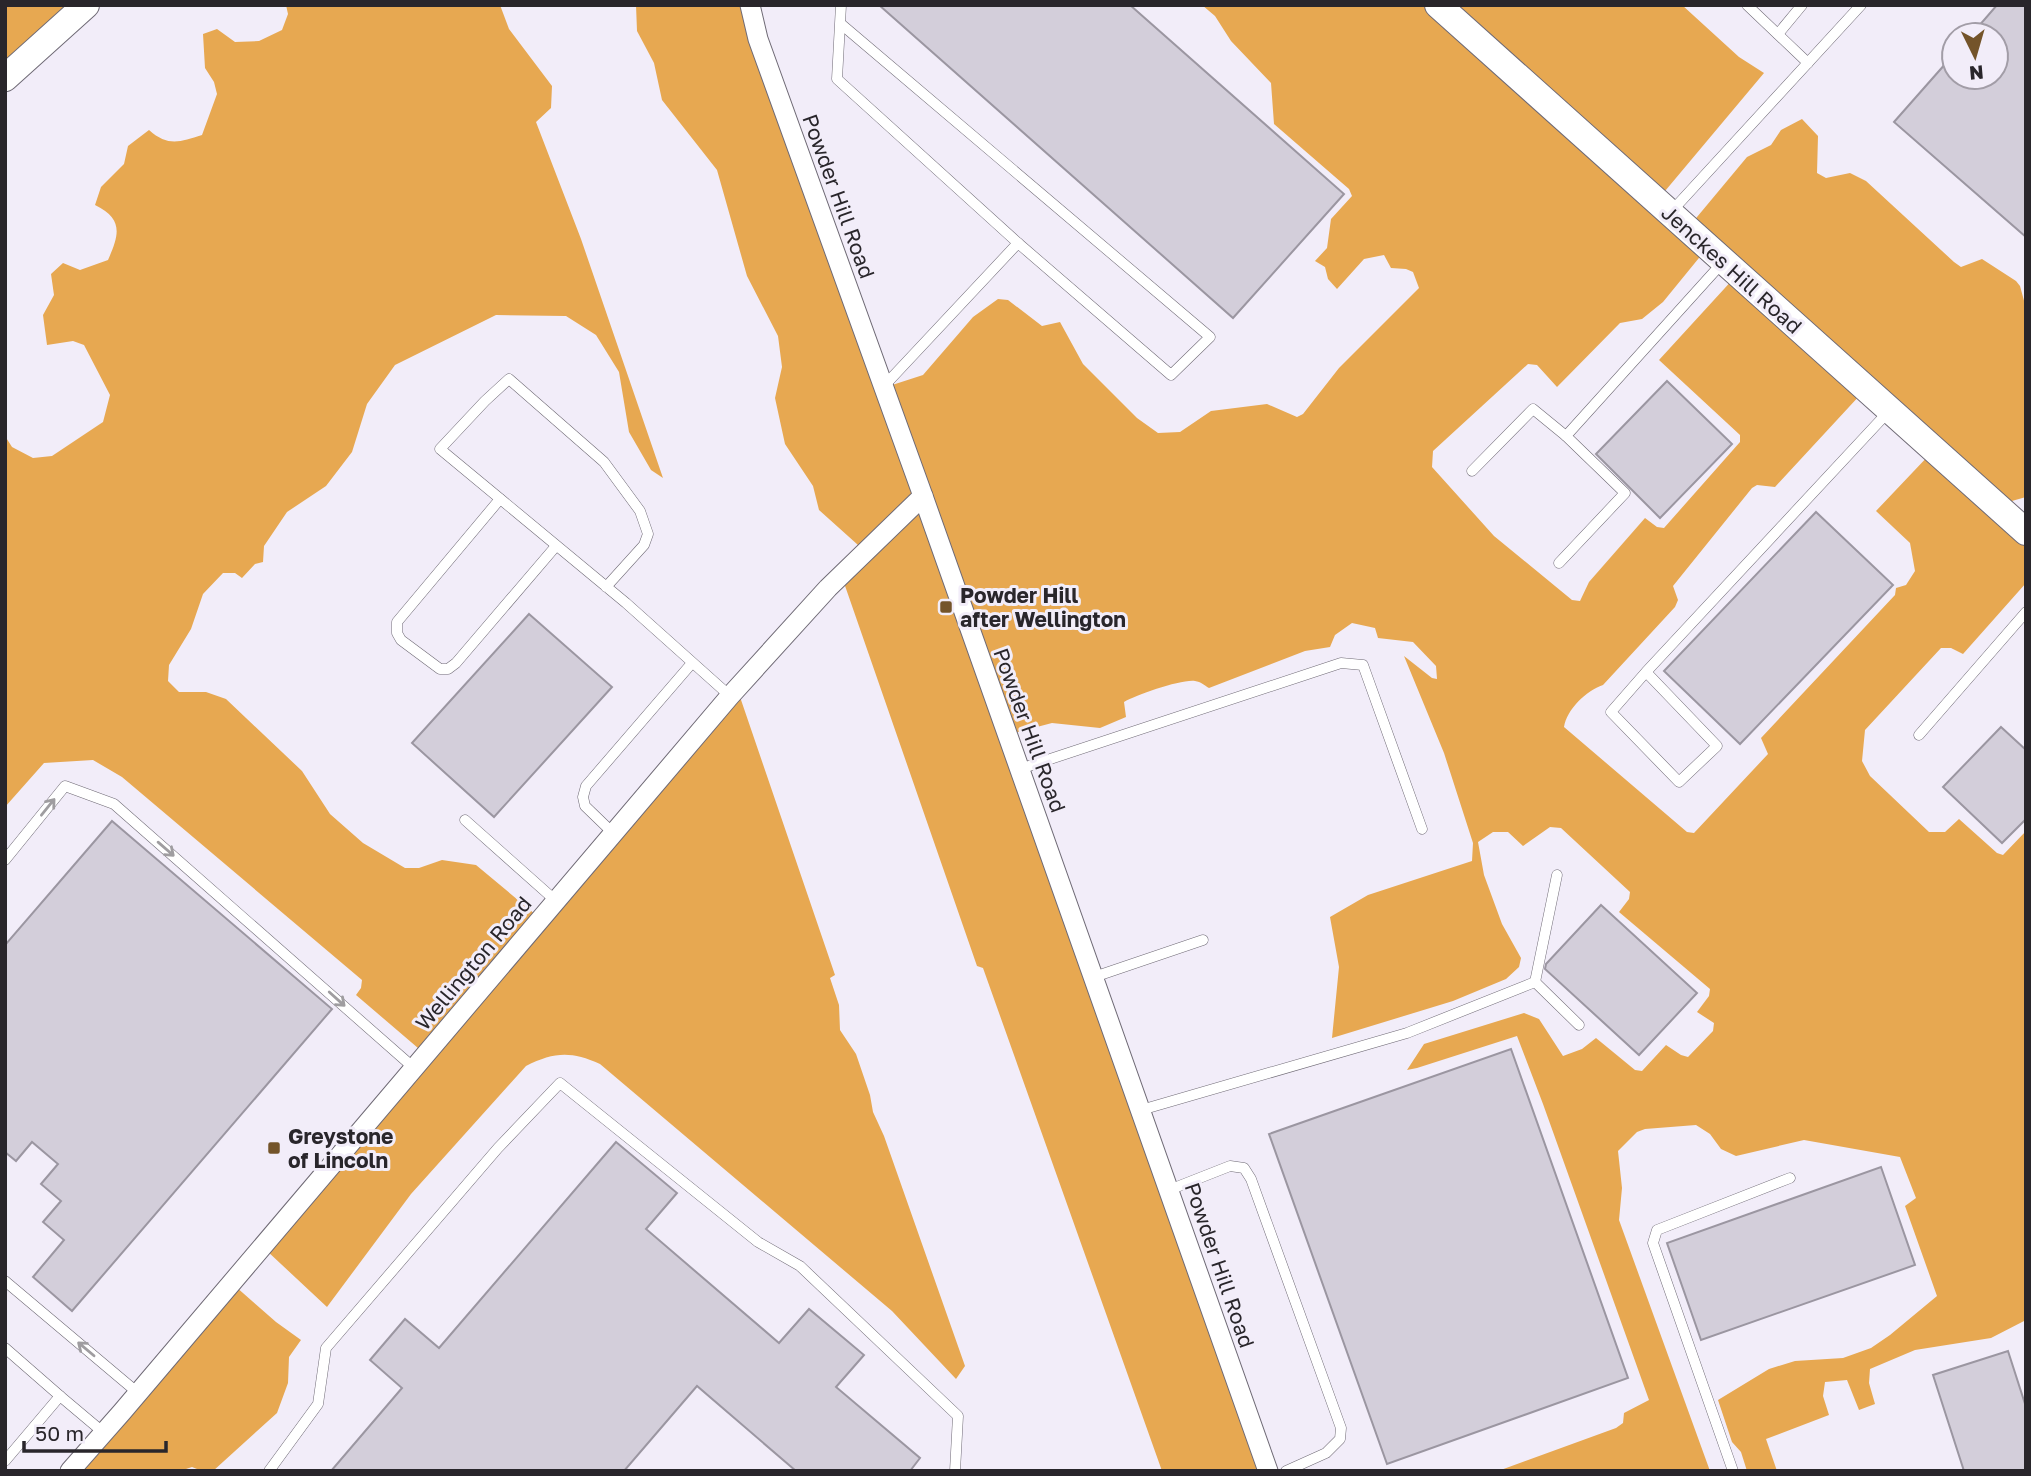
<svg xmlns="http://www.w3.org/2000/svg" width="2031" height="1476" font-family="'Golos Text',sans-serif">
<rect width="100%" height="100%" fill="#f2edf9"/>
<g fill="#e7a851" fill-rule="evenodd">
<path d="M5,5H88L5,79Z"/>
<path d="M286,5H500L509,29L552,86L551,108L536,122L581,239L663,478L651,470L629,432L619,372L596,335L566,316L496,315L395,365L367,404L352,452L326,486L287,512L264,546L263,562L255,564L242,578L235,573H223L203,594L191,629L169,665L168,681L179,692H206L226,699L302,771L330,814L363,843L405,868H419L442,860L476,865L542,920L739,694L835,975L830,978L839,1005L840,1030L856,1054L870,1095L873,1112L884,1136L965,1366L956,1379L892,1311L600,1064C571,1051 554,1052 526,1066L411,1194L327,1307L266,1250L425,1054L356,995L361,988L362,980L122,777L93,760L44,763L5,807V436L12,447L33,458L52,456L103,422L110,395L84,345L73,341L47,345L43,315L54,295L51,274L63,263L80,270L108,260C119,235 124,219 95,205L101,187L124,164L128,146L149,130C168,147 180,142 202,135L217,94L214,82L205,68L203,34L217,29L235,42L259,41L282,30L288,14Z"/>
<path d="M636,5H753L886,387L923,375L973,317L998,299L1008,300L1042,326L1060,322L1083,364L1137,418L1158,433L1180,432L1211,411L1267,404L1297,417L1303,414L1339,368L1419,288L1413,272L1406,269L1391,268L1384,255L1364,259L1337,289L1328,279L1325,267L1315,261L1327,248L1331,219L1352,196L1349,189L1274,124L1271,83L1231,41L1215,16L1202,5H1682L1739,57L1764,73L1655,203L1687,229L1747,157L1771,145L1781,130L1802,119L1818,136L1817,173L1826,178L1850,173L1866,181L1954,262L1961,267L1982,259L2016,281L2020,286L2026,308V497L1994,506L2026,536V583L1963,654L1951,648H1941L1865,730L1862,761L1870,776L1929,832H1945L1959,819L1997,853L2003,855L2026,831V1320L1991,1338L1915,1350L1870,1369L1869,1383L1875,1404L1859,1410L1847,1380L1825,1382L1823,1396L1829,1415L1766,1439L1777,1471H1747L1741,1452L1732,1442L1718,1400L1769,1369L1795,1361L1843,1358L1871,1348L1890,1335L1937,1296L1905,1206L1916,1198L1900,1157L1804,1140L1736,1156L1721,1149L1710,1134L1696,1125L1645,1129L1637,1132L1618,1151L1622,1188L1619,1220L1710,1471H1498L1616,1428L1623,1423L1624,1413L1649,1400L1543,1104L1517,1036L1417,1068L1407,1070L1424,1044L1524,1013L1539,1019L1563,1056L1582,1049L1596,1038L1635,1070L1642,1071L1666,1045L1681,1055L1688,1057L1713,1031L1714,1023L1697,1012L1709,996L1710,989L1619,912L1629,899L1630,892L1561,828L1550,827L1523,846L1508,832H1493L1478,842L1484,875L1502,924L1521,958L1519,967L1506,979L1453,1001L1332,1038L1339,967L1330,917L1368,895L1472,861L1473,843L1444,753L1404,656L1432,678L1437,679L1436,666L1413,642L1378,638L1375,628L1352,623L1335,635L1330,647L1305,651L1209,688C1204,685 1201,682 1195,681C1181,679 1137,695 1124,702L1126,717L1100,728L1052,723L1010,734L1268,1471H1162L983,968L977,966L843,580L841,567L858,545L819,510L813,486L785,444L775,398L782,367L778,336L747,276L717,170L662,100L654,63L637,31ZM1703,253L1735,277L1659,360L1740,435V442L1664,528L1657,527L1645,518L1589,582L1580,601L1572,600L1494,536L1432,467L1433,451L1528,364L1537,365L1557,387L1620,323L1642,319L1663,302ZM1861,394L1931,453L1876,511L1910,543L1915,571L1906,585L1896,588L1895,595L1761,738L1768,754L1694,833L1687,832L1564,727C1567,709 1586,691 1603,685L1675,607L1678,600L1673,586L1752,488L1757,485L1775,487Z"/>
<path d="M235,1286L276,1322L301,1340L289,1357L288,1383L277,1413L213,1471H202L192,1467L180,1471H73Z"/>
</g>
<g fill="#d3ceda" stroke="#9b96a1" stroke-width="2">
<path d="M879,5H1130L1344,194L1233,318Z"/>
<path d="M1997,5H2026V237L1894,122L1954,54V77H1996V35H1971Z"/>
<path d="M1667,381L1732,444L1660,518L1596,454Z"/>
<path d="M1816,512L1893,585L1740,744L1664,671Z"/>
<path d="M529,614L612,687L494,817L412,743Z"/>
<path d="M2001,727L2026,750V819L2002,843L1943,787Z"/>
<path d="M112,821L332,1009L72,1311L33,1277L64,1240L43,1222L61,1201L41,1184L58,1164L32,1142L16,1161L5,1152V945Z"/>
<path d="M1601,905L1697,993L1639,1055L1545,969L1546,964Z"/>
<path d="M1511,1049L1628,1378L1387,1464L1269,1134Z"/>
<path d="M616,1142L677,1193L646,1229L779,1343L809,1309L864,1355L836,1387L920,1458L910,1471H796L697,1386L624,1471H331L402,1388L370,1360L405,1319L439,1348Z"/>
<path d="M1881,1167L1915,1265L1701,1340L1667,1243Z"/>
<path d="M2008,1351L2026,1407V1471H1964L1933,1375Z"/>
</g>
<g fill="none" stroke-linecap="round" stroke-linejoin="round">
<defs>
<g id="lane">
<path d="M841,5L837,79L1018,243"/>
<path d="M1747,5L1808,63"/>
<path d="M841,24L1210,337L1171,375L1018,243L884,386"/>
<path d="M1778,34L1802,5"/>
<path d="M1670,213L1861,5"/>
<path d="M1472,471L1533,409L1566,436"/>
<path d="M500,499L397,622V633L401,640L440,669H448L456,663L556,546"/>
<path d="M1559,563L1625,493L1566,436L1723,262"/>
<path d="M606,587L644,545L648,534L640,511L604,462L509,379L485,401L440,449L626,603L730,696"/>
<path d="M1646,672L1717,746L1679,782L1611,712L1646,672L1889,411"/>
<path d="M1919,735L2026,612"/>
<path d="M1020,769L1341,663L1363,665L1422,829"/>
<path d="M465,820L556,901"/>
<path d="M614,834L585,806L583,797L586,786L692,663"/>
<path d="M5,860L65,786L114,804L414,1068"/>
<path d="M1094,977L1203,940"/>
<path d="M1535,982L1557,875"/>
<path d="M1141,1110L1407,1033L1535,982L1579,1025"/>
<path d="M1169,1190L1230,1166L1244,1168L1251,1179L1341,1428L1340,1439L1326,1453L1286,1471"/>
<path d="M5,1281L138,1393"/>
<path d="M5,1348L60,1396"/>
<path d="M5,1461L60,1396L104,1433"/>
<path d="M269,1471L318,1404L326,1348L498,1148L560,1083L758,1242L800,1266L958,1416L955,1471"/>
<path d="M1733,1471L1653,1243L1657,1230L1790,1178"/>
</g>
<g id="street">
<path d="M750,5L758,39L923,496L1268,1471"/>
<path d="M70,1471L122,1412L730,696L828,588L923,496"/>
</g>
<g id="secondary">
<path d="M1438,5L2026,532"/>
<path d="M5,78L86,5"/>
</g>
</defs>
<use href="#lane" stroke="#6f6a75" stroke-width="11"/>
<use href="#street" stroke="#6f6a75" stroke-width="21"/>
<use href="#secondary" stroke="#6f6a75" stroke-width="28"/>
<use href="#lane" stroke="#fff" stroke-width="10"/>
<use href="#street" stroke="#fff" stroke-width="19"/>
<use href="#secondary" stroke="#fff" stroke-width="26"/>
</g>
<defs><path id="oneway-shaft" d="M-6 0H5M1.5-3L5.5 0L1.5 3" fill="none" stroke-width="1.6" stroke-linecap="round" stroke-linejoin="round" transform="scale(1.75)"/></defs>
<g stroke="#9f9da0">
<use href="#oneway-shaft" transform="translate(48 807) rotate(-51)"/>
<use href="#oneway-shaft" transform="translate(166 849) rotate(41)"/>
<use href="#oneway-shaft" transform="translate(337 999) rotate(42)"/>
<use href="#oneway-shaft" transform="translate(86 1349) rotate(-140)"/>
</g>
<g fill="#74542a" stroke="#f2edf9" stroke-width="2.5">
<rect x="939" y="600" width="14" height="14" rx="3.5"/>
<rect x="267" y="1141" width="14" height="14" rx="3.5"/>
</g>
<g text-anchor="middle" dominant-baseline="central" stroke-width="6" stroke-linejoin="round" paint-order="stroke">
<g font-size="21" fill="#29262b" stroke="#f2edf9">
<text transform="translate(839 196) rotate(70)">Powder Hill Road</text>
<text transform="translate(1732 269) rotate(42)">Jenckes Hill Road</text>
<text transform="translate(1030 730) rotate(70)">Powder Hill Road</text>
<text transform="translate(473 963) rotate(-50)">Wellington Road</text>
<text transform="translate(1220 1265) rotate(71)">Powder Hill Road</text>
</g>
<g font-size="21" font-weight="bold" fill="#29262b" stroke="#f2edf9" text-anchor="start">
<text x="960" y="595">Powder Hill<tspan x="960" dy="24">after Wellington</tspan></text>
<text x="288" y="1136">Greystone<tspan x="288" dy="24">of Lincoln</tspan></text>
</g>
</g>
<rect width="2031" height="1476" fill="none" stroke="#29262b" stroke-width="14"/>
<g transform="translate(1975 56) rotate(175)"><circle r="33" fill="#f2edf9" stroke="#a29da7" stroke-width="2"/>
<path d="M0-5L12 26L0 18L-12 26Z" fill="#74542a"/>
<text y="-10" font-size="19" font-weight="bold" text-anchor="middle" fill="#29262b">N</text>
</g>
<path d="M24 1441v10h142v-10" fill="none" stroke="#29262b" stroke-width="3.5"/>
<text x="35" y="1441" font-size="21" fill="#29262b" stroke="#f2edf9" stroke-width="5" paint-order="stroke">50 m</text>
</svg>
